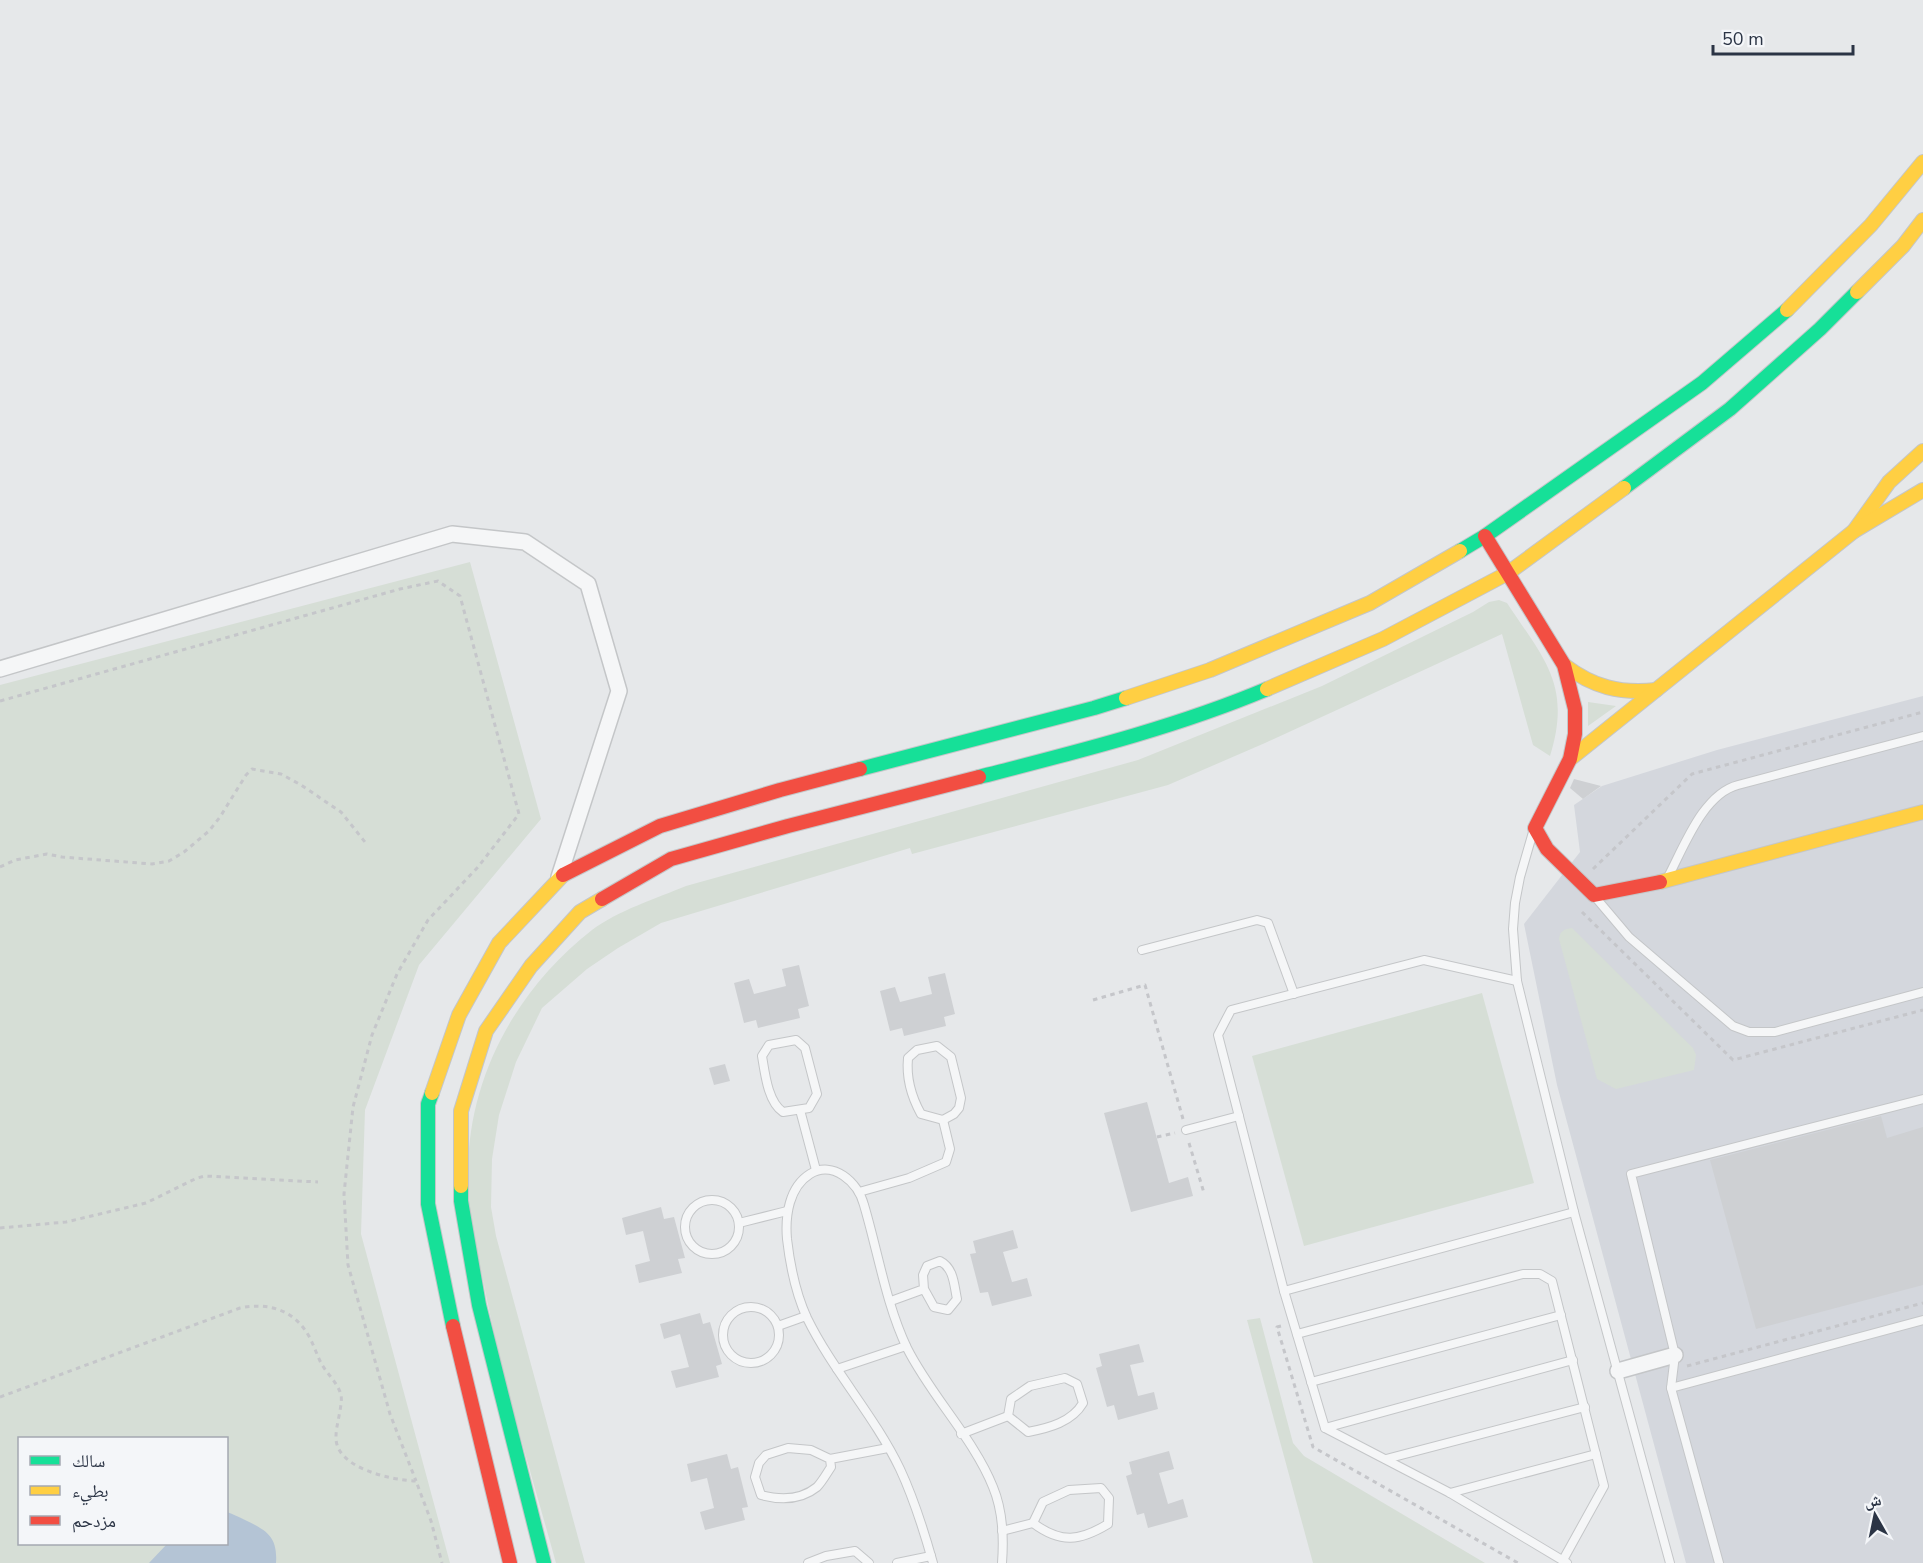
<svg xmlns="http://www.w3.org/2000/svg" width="1923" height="1563" font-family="'Nunito Sans','Noto Naskh Arabic',sans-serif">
<rect width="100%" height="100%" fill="#e6e8ea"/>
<path fill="#d4d7dd" d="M1923,696V1563H1686L1557,1085L1524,924L1580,852L1574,805L1602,786L1717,750Z"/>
<g fill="#d6ded6" fill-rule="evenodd">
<path d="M470,562L541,819L419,965L365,1110L361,1234L450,1563H0V685ZM20,1438H226V1544H20Z"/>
<path d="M1499,600L1507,603C1544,659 1572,685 1550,756L1533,745L1502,634L1265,743L1168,785L912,854L910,848L661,923L618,948L587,969L542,1008L516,1062L499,1115L492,1159L491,1207L496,1236L585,1563H556C532,1476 505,1389 487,1300C481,1268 472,1235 467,1203C466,1192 467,1181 468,1171C469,1075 517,989 592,930C617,911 657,898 686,886L1138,760L1322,686L1473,612L1489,602Z"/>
<path d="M1588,702L1616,706L1588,726Z"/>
<path d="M1572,928L1693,1048L1696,1055L1694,1070L1616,1089L1597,1079L1559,939C1560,931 1564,929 1572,928Z"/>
<path d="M1482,993L1534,1183L1304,1246L1252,1056Z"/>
<path d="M1260,1318L1293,1443L1304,1456L1485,1563H1313L1247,1320Z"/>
</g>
<path fill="#b4c4d5" d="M227,1512C233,1514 239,1517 245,1520C266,1530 278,1536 276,1563H149L167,1544H226Z"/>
<g fill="#ced0d3">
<path d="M1574,779L1601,786L1583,799L1570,788Z"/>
<path d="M799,965L809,1006L798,1009L800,1018L758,1028L756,1020L744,1023L734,983L749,979L754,994L786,986L782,969Z"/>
<path d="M945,973L955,1014L944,1017L946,1026L904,1036L902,1028L890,1031L880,991L895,987L900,1002L932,994L928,977Z"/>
<path d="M725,1064L730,1081L714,1085L709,1068Z"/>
<path d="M1147,1102L1169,1183L1188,1177L1193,1196L1131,1212L1104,1113Z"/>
<path d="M1881,1116L1887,1138L1923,1127V1285L1756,1329L1710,1160Z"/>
<path d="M661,1207L664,1219L674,1217L685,1258L678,1259L682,1273L639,1283L635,1265L650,1261L643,1231L626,1235L622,1218Z"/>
<path d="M1013,1230L1018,1248L1003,1252L1012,1282L1027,1278L1032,1296L992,1306L988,1292L980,1293L970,1254L976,1253L973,1241Z"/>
<path d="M700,1313L703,1324L710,1322L722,1364L716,1366L719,1377L676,1388L671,1371L689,1367L680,1334L664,1339L660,1324Z"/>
<path d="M1139,1344L1144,1362L1130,1365L1138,1396L1154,1392L1158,1409L1118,1420L1114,1405L1107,1407L1096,1368L1102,1366L1099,1354Z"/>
<path d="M1169,1451L1174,1469L1159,1473L1168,1504L1183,1499L1188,1517L1148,1528L1144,1513L1137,1515L1126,1476L1132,1474L1129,1462Z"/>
<path d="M727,1454L731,1469L738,1467L748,1507L742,1508L745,1520L705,1530L700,1512L714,1508L707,1478L691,1482L687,1464Z"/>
</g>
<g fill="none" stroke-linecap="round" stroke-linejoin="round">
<defs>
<g id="lane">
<path d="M1533,832L1520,877L1515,903L1513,929L1517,981L1574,1212L1670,1563"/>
<path d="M1668,877C1684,847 1703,794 1738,785L1923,736"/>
<path d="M1596,898L1629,937L1733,1026L1749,1032H1775L1923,992"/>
<path d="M1142,950L1257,920L1268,923L1294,994"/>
<path d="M796,1040L805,1048L817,1094L809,1108L783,1112C768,1102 765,1074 762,1056L769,1045Z"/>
<path d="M937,1046L951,1057L961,1098L959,1108L954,1114L943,1120L921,1114C911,1096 906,1079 908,1058L917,1050Z"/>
<path d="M800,1110L816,1170"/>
<path d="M1186,1130L1239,1116"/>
<path d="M859,1192L909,1178L946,1162L950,1149L943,1120"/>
<circle cx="712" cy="1227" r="27"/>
<path d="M739,1223L787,1211"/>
<path d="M1284,1291L1218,1035L1231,1010L1424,960L1517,981"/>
<path d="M891,1301L924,1289L923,1275L927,1266L940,1261C954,1268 954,1285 957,1299L948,1310L934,1307L924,1289"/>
<circle cx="751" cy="1335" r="28"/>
<path d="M778,1326L806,1316"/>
<path d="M1297,1334L1523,1274H1540L1552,1281L1604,1486L1563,1560"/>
<path d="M837,1369L906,1346"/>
<path d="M1065,1378L1077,1384L1083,1403C1072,1422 1049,1428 1028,1432L1008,1416L1011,1399L1030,1386Z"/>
<path d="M1311,1382L1561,1315"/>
<path d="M1671,1388L1923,1320"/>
<path d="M1325,1428L1573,1360"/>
<path d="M961,1434L1008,1416"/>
<path d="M830,1459L831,1467C827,1473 822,1482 817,1487C801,1500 780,1500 761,1495L755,1477L759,1463L766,1455L788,1448L811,1450L830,1459L888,1448"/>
<path d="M1386,1459L1585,1407"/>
<path d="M1101,1488L1109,1498L1108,1524C1080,1541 1061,1544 1033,1523L1043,1502L1069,1490Z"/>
<path d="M1450,1493L1596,1454"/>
<path d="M1002,1531L1033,1523"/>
<path d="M808,1563L826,1556L855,1551L869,1563"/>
<path d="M897,1563L931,1556"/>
<path d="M933,1563C924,1531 914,1499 900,1469C874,1415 833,1371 807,1318C796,1294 790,1265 787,1239C785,1216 789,1187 810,1174C833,1160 858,1182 864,1205C878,1252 886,1304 907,1348C931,1396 974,1439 993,1487C1003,1511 1004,1537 1002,1563"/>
<path d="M1567,1563L1450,1493L1325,1428L1284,1291L1574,1212"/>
<path d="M1719,1563L1671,1388L1675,1355L1631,1174L1923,1099"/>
</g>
<g id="street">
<path d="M0,669L452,534L525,542L588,584L619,691L559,877"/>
<path d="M1618,1371L1675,1355"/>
</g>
<g id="fast">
<path d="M1624,488L1730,409L1820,329L1857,292"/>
<path d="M1460,551L1485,536L1702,383L1787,310"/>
<path d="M860,769L1094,708L1126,698"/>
<path d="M979,777C1076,752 1174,728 1267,689"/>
<path d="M432,1093L428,1104V1204L453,1326"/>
<path d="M461,1186V1201L479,1305L544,1563"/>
</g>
<g id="slow">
<path d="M1857,292L1903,246L1923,220"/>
<path d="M1787,310L1871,225L1923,162"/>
<path d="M1854,531L1889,482L1923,451"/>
<path d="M1564,665C1593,687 1620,694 1656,690"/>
<path d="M1267,689L1383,639L1508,573L1624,488"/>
<path d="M1126,698L1210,670L1370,603L1460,551"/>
<path d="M1570,759L1854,531L1923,490"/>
<path d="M1660,882L1923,812"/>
<path d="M432,1093L459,1015L499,943L563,875"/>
<path d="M461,1186V1111L486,1031L531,966L580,912L602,899"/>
</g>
<g id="jam">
<path d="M1485,536L1564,665L1575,709V734L1570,759L1535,828L1547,849L1594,895L1660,882"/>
<path d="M563,875L660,826L780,790L860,769"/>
<path d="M602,899L671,859L788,826L979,777"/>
<path d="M453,1326L510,1563"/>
</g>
</defs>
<use href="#lane" stroke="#c4c6c8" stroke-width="10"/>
<use href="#street" stroke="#c4c6c8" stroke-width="18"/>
<use href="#fast" stroke="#c4c6c8" stroke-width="16"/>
<use href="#slow" stroke="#c4c6c8" stroke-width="16"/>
<use href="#jam" stroke="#c4c6c8" stroke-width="16"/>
<g stroke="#c5c6ca" stroke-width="3" stroke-dasharray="4.5 4.5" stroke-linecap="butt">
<path d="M0,701L400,589L438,581L460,596L519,814L478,867L428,920L397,974L372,1035L353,1107L344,1194L348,1265L390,1414L416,1481"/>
<path d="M0,867L15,860L47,854L62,857L152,864L169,861L184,852L209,831L220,817L246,775L252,769L281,774L301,785L341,812L365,842"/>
<path d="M1593,869L1692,774L1923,712"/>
<path d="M1582,912L1733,1060L1923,1010"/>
<path d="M1093,1000L1145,985L1183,1119"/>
<path d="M1157,1137L1175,1133"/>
<path d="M1189,1143L1204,1193"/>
<path d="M0,1228L66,1222L146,1203L197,1178L205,1176L318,1182"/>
<path d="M1281,1326L1277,1327L1313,1447L1518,1563"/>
<path d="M1687,1366L1923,1303"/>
<path d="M0,1397L240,1308C269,1302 295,1310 310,1338C314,1346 317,1355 321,1363C327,1374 338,1383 341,1395C343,1404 336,1425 336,1436C334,1468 391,1480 416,1481L431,1521L442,1563"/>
</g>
<use href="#lane" stroke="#f5f6f7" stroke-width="8"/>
<use href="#street" stroke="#f5f6f7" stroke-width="15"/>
<use href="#fast" stroke="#16e098" stroke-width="14"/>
<use href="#slow" stroke="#ffcf43" stroke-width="14"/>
<use href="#jam" stroke="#f24e42" stroke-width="14"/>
</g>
<rect x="18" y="1437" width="210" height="108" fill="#f4f6f9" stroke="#a4a8b1" stroke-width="1.5"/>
<rect x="30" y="1456" width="30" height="9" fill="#16e098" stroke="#a4a8b1" stroke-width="1.5"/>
<text x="72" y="1467" font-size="18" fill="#2b3445">سالك</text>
<rect x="30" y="1486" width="30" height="9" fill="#ffcf43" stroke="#a4a8b1" stroke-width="1.5"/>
<text x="72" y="1497" font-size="18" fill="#2b3445">بطيء</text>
<rect x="30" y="1516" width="30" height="9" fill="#f24e42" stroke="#a4a8b1" stroke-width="1.5"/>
<text x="72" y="1527" font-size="18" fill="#2b3445">مزدحم</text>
<g transform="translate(1875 1515) rotate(351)" stroke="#f4f6f9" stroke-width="4.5" paint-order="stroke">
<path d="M0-4.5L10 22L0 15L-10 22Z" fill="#2b3445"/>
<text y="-9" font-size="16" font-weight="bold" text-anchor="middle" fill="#2b3445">ش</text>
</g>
<path d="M1713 45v9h140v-9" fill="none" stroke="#2b3445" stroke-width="3"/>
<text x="1722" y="45" font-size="18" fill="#2b3445" stroke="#f4f6f9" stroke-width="4.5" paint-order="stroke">50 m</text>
</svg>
